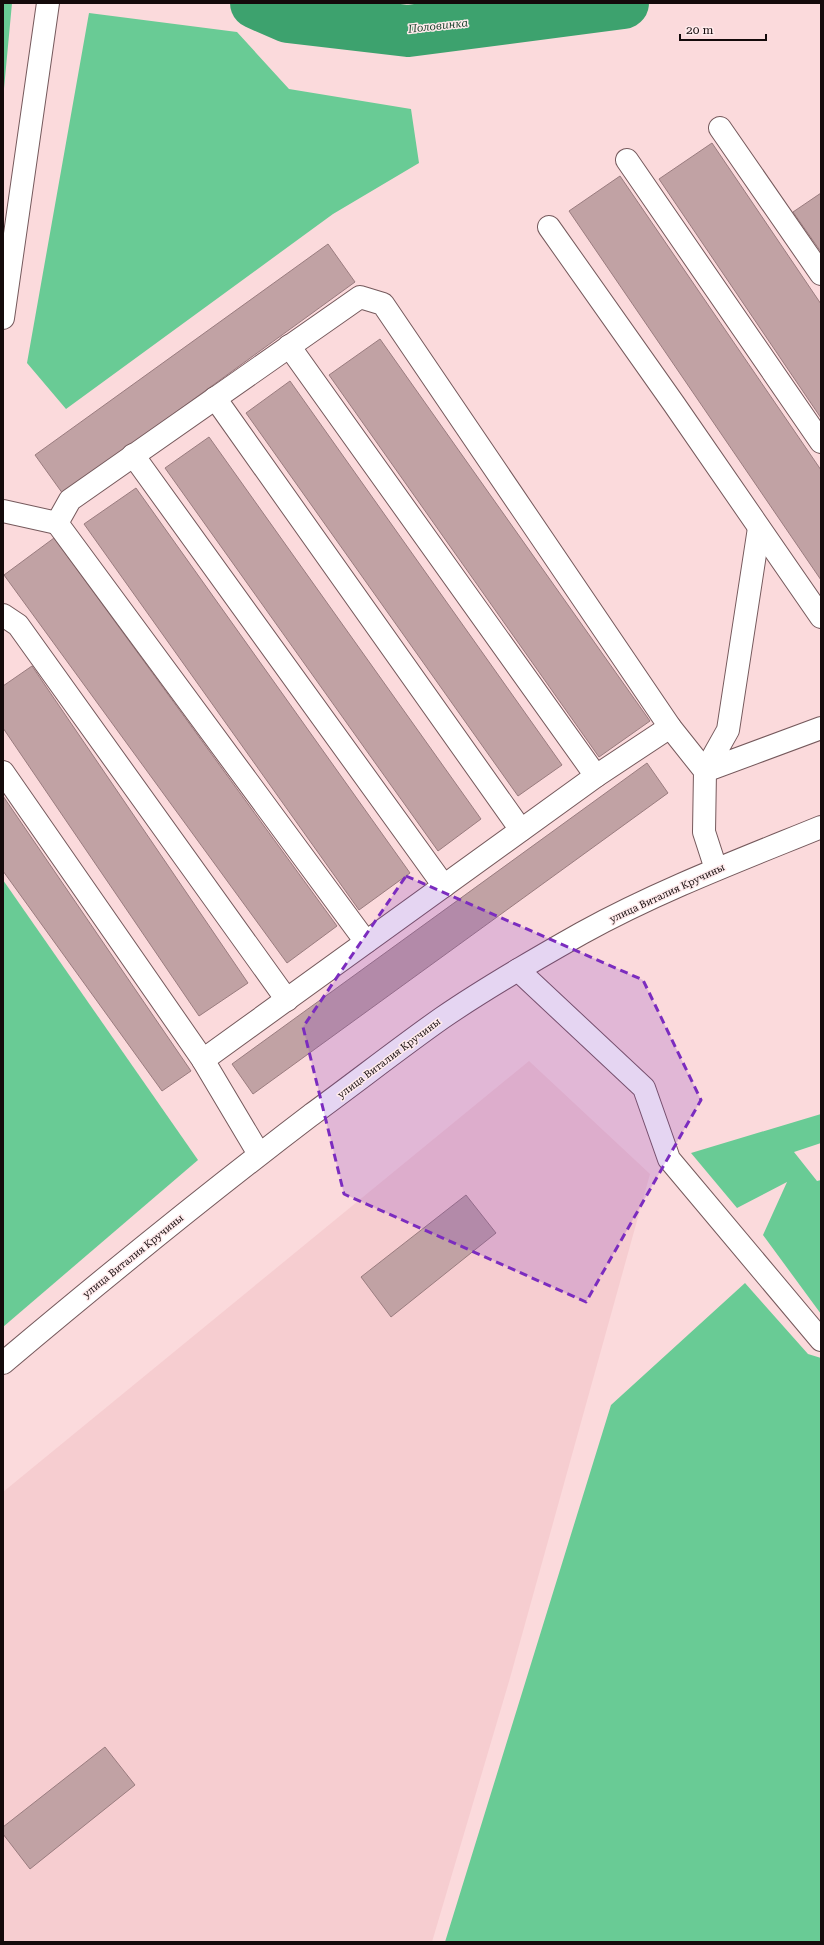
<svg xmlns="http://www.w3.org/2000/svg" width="824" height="1945" font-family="'Roboto Serif',serif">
<rect width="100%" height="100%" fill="#fbdadc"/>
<path fill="#f6cdd0" d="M529,1061L650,1174L510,1678L432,1942H3V1492Z"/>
<g fill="#69cb95">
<path d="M3,3H12L3,99Z"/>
<path d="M89,13L237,32L289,89L411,109L419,163L333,214L66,409L27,363Z"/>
<path d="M3,880L198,1160L3,1327Z"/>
<path d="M821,1114V1143L794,1152L817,1181L821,1180V1314L763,1235L787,1182L737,1208L691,1153Z"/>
<path d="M745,1283L808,1354L821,1358V1942H445L611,1405Z"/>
</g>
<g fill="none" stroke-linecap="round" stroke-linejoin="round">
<path stroke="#3da26e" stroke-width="52" d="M256,3L288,17L408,31L623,3"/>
</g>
<g fill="#c1a2a4" stroke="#9a7c7f">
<path d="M712,143L821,304V418L659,179Z"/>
<path d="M620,176L821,470V580L569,211Z"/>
<path d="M821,193V252L793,212Z"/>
<path d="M328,244L355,282L63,494L35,455Z"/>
<path d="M380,339L650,721L599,757L329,375Z"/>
<path d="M290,381L562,765L518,796L246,413Z"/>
<path d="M209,437L481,819L438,851L165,468Z"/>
<path d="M136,488L410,873L359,910L84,524Z"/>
<path d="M54,538L337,926L287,963L4,575Z"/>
<path d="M32,666L248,983L199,1016L3,728V686Z"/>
<path d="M647,763L668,793L253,1094L232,1064Z"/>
<path d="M3,796L191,1071L162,1091L3,871Z"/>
<path d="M466,1195L496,1233L391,1317L361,1277Z"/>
<path d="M105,1747L135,1785L30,1869L3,1834V1827Z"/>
</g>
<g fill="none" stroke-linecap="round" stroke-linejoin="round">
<defs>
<g id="minor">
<path d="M720,128L821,274"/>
<path d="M627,160L821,442"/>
<path d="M549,227L674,404L821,617"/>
<path d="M3,318L48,3"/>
<path d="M289,346L596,776"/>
<path d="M215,398L521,830"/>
<path d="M133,455L444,886"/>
<path d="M3,511L57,523"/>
<path d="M759,528L728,730L705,771L821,728"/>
<path d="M3,615L18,625L287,1000"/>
<path d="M3,772L203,1060L596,776L670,727"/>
<path d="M366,942L57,523L70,500L360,297L383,304L670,727L705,771L704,832L716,869"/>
<path d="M518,970L644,1088L669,1159L821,1340"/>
<path d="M203,1060L259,1154"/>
<path d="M3,1363C104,1278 206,1195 311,1115C355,1083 398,1049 442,1018C487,987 534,960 582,933C658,891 740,860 821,827"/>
</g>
</defs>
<use href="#minor" stroke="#75595c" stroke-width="24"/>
<use href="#minor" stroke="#fff" stroke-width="22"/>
</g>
<path fill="#7b2cbf" fill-opacity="0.2" stroke="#7b2cbf" stroke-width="3" stroke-dasharray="8 5" stroke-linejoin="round" d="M406,876L643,980L701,1100L586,1302L344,1194L303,1027Z"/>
<g text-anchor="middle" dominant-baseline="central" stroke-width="3" stroke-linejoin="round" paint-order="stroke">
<g font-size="10" fill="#140a0b" stroke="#ffebec">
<text transform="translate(667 893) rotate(-25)">улица Виталия Кручины</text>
<text transform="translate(389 1058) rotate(-37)">улица Виталия Кручины</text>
<text transform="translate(133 1256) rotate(-39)">улица Виталия Кручины</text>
</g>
<g font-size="11" font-style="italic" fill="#19422c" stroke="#ffebec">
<text transform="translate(438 26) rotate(-6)">Половинка</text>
</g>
</g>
<rect width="824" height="1945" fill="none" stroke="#140a0b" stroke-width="8"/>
<path d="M680 34v6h86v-6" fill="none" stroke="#140a0b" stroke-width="2"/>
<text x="686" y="34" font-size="12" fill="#140a0b" stroke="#ffebec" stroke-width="3" paint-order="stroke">20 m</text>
</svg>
